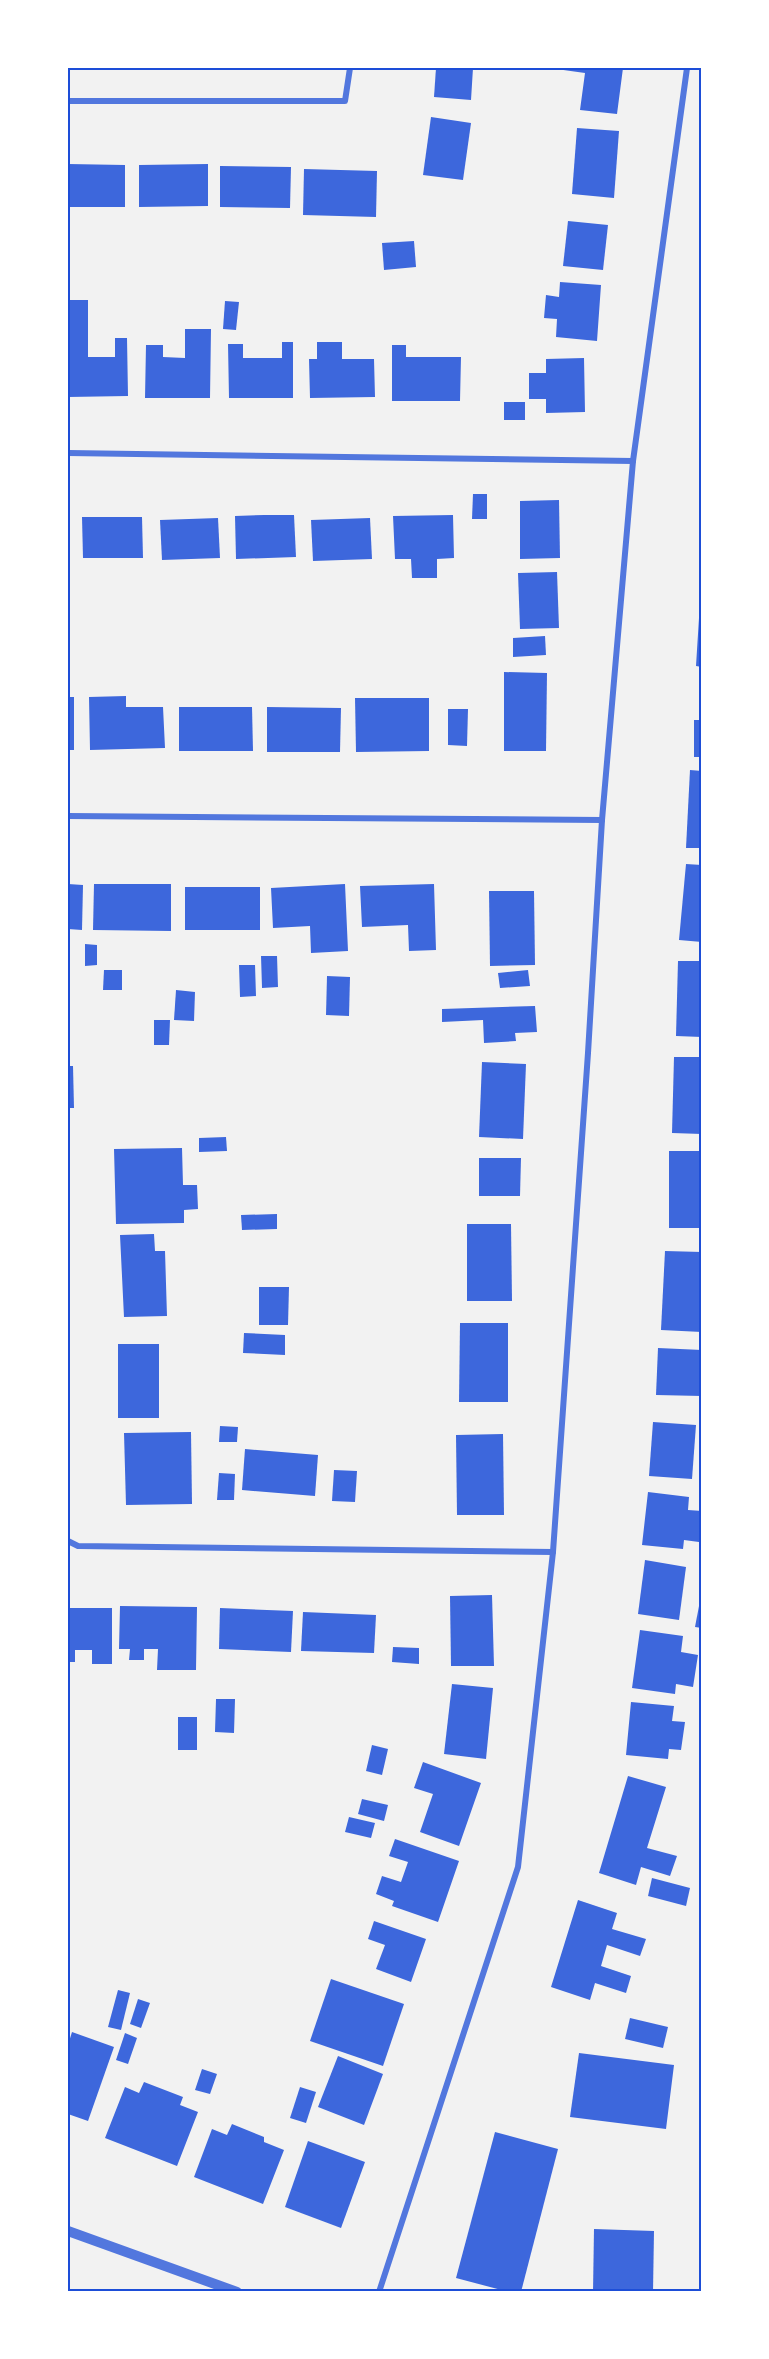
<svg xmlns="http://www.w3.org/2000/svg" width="769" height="2359" font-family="Arial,sans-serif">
<rect width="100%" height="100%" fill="#f2f2f2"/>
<g fill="#3d67dc">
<path d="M436,68H473L471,100L434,97Z"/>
<path d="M549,68H623L617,114L580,110L585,73Z"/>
<path d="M431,117L471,123L463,180L423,175Z"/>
<path d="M577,128L619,131L614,198L572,194Z"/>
<path d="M68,164L125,165V207H68Z"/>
<path d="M208,164V206L139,207V165Z"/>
<path d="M220,166L291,167L290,208L220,207Z"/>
<path d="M304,169L377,171L376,217L303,215Z"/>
<path d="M568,221L608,225L603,270L563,266Z"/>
<path d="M414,241L416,267L384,270L382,243Z"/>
<path d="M560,282L601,285L597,341L556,337L557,319L544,318L546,295L559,297Z"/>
<path d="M68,300H88V357H115V338H127L128,396L68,397Z"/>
<path d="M225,301L239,302L236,330L223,329Z"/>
<path d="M185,329H211L210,398H145L146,345H163V357L185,358Z"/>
<path d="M282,342H293V398H229L228,344H243V358H282Z"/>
<path d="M317,342H342V359H374L375,397L310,398L309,359H317Z"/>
<path d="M392,345H406V357H461L460,401H392Z"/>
<path d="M584,358L585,412L546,413V399H529V373H546V359Z"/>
<rect x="504" y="402" width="21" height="18"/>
<path d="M473,494H487V519H472Z"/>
<path d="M559,500L560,558L520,559V501Z"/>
<path d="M264,515H294L296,557L236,559L235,516Z"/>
<path d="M453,515L454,558L437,559V578H412L411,559H395L393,516Z"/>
<path d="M82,517H142L143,558H83Z"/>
<path d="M218,518L220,558L162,560L160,520Z"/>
<path d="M370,518L372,559L313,561L311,520Z"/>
<path d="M557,572L559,628L520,629L518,573Z"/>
<path d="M700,602H702V667L696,666Z"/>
<path d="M545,636L546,655L513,657V638Z"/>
<path d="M504,672L547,673L546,751H504Z"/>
<path d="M126,696V707H163L165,748L90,750L89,697Z"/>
<rect x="68" y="697" width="6" height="53"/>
<path d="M355,698H429V751L356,752Z"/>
<path d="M179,707H252L253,751H179Z"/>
<path d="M267,707L341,708L340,752H267Z"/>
<path d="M448,709H468L467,746L448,745Z"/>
<rect x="694" y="720" width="8" height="37"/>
<path d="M690,770L702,771V848H686Z"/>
<path d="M686,864L702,865V942L679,940Z"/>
<path d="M68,884L83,885L82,930L68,929Z"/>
<path d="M94,884H171V931L93,930Z"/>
<path d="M345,884L348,951L311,953L310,926L273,928L271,888Z"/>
<path d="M434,884L436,950L409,951L408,925L362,927L360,886Z"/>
<rect x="185" y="887" width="75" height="43"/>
<path d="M489,891H534L535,965L490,966Z"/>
<path d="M85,944L97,945V965L85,966Z"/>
<path d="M261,956H277L278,987L262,988Z"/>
<path d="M678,961H702V1037L676,1036Z"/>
<path d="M239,965H255L256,996L240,997Z"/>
<path d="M104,970H122V990H103Z"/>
<path d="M528,970L530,986L500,988L498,973Z"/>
<path d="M327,976L350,977L349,1016L326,1015Z"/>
<path d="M176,990L195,992L194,1021L174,1020Z"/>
<path d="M535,1006L537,1032L515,1033L516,1041L484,1043L483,1020L442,1022V1009Z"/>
<path d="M154,1020H170L169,1045H154Z"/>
<path d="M674,1057H702V1134L672,1133Z"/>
<path d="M482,1062L526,1064L523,1139L479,1137Z"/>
<path d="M68,1066H73L74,1108H68Z"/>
<path d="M226,1137L227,1151L199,1152V1138Z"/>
<path d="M182,1148L183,1185H197L198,1209L184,1210V1223L116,1224L114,1149Z"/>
<rect x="669" y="1151" width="33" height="77"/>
<path d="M479,1158H521L520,1196H479Z"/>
<path d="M277,1214V1229L242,1230L241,1215Z"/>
<path d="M467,1224H511L512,1301H467Z"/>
<path d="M154,1234L155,1251H165L167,1316L124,1317L120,1235Z"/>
<path d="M665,1251L702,1252V1332L661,1330Z"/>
<path d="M259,1287H289L288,1325H259Z"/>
<path d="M460,1323H508V1402H459Z"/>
<path d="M244,1333L285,1335V1355L243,1353Z"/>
<rect x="118" y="1344" width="41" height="74"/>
<path d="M658,1348L702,1350V1396L656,1395Z"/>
<path d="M653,1422L696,1425L692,1479L649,1476Z"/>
<path d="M220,1426L238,1427L237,1442H219Z"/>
<path d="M191,1432L192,1504L126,1505L124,1433Z"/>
<path d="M503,1434L504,1515H457L456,1435Z"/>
<path d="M245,1449L318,1455L315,1496L242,1490Z"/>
<path d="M334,1470L357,1471L355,1502L332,1501Z"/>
<path d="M219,1473L235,1474L234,1500H217Z"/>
<path d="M648,1492L689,1497L688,1510L702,1511L699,1542L684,1540L683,1549L642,1545Z"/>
<path d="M645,1560L686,1567L679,1620L638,1614Z"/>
<path d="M492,1595L494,1666H451L450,1596Z"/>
<path d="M120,1606L197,1607L196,1670H157L158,1649H144V1660H129L130,1649H119Z"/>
<path d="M699,1606L702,1607V1628L695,1627Z"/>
<path d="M68,1608H112V1664H92V1650H75V1662H68Z"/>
<path d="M220,1608L293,1611L291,1652L219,1649Z"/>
<path d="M303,1612L376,1615L374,1653L301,1651Z"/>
<path d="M640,1630L683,1636L681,1652L698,1655L693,1687L676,1684L675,1694L632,1688Z"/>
<path d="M393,1647L419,1648V1664L392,1662Z"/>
<path d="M452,1684L493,1688L486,1759L444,1754Z"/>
<path d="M216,1699H235L234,1733L215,1732Z"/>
<path d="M631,1702L674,1706L672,1721L685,1722L681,1750L669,1749L668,1759L626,1755Z"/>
<rect x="178" y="1717" width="19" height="33"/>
<path d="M372,1745L388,1749L382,1775L366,1771Z"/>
<path d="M423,1762L481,1783L459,1846L420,1832L433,1794L414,1788Z"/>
<path d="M628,1776L666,1787L647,1848L677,1856L670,1876L641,1867L636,1885L599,1873Z"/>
<path d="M362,1799L388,1805L384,1821L358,1814Z"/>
<path d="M349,1817L375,1823L371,1838L345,1832Z"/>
<path d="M395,1839L459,1861L438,1922L392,1906L394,1901L376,1894L382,1876L401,1882L408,1862L389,1856Z"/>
<path d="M652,1878L690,1888L686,1906L648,1896Z"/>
<path d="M578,1900L617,1913L612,1929L646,1939L640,1956L607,1945L601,1966L631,1976L626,1993L595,1983L590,2000L551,1987Z"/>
<path d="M374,1921L426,1939L411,1982L376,1969L385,1945L368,1939Z"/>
<path d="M331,1979L404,2004L383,2066L310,2041Z"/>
<path d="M118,1990L130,1993L121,2030L108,2027Z"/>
<path d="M138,1999L150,2003L141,2028L130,2024Z"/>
<path d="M630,2018L668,2027L663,2048L625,2039Z"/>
<path d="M72,2032L114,2047L88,2121L68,2114V2045Z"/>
<path d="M125,2033L137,2038L128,2064L116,2060Z"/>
<path d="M579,2053L674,2065L666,2129L570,2117Z"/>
<path d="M338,2056L383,2074L364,2125L318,2107Z"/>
<path d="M202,2069L217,2074L210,2094L195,2090Z"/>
<path d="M144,2082L183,2097L180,2105L198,2112L177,2166L105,2138L125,2087L139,2093Z"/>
<path d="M300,2087L316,2092L306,2123L290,2118Z"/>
<path d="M232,2124L264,2137V2142L284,2150L263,2204L194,2177L212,2129L227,2135Z"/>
<path d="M495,2132L558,2149L521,2292H509L456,2278Z"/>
<path d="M308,2141L365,2162L341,2228L285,2207Z"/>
<path d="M594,2229L654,2231L653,2292H593Z"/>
</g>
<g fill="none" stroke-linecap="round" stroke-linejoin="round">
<g stroke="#5277de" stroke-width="6">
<path d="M68,101H345L350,68"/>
<path d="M68,453L633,461"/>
<path d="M68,816L602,820"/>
<path d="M68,1541L78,1546L553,1552"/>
<path d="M379,2292L518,1867L553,1552L588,1053L602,820L633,461L687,68"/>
</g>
<path stroke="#5277de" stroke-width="10" d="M68,2231L237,2292"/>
</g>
<rect width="769" height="2359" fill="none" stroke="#ffffff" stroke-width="138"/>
<rect x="69" y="69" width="631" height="2221" fill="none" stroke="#1d4ed8" stroke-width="2"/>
</svg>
